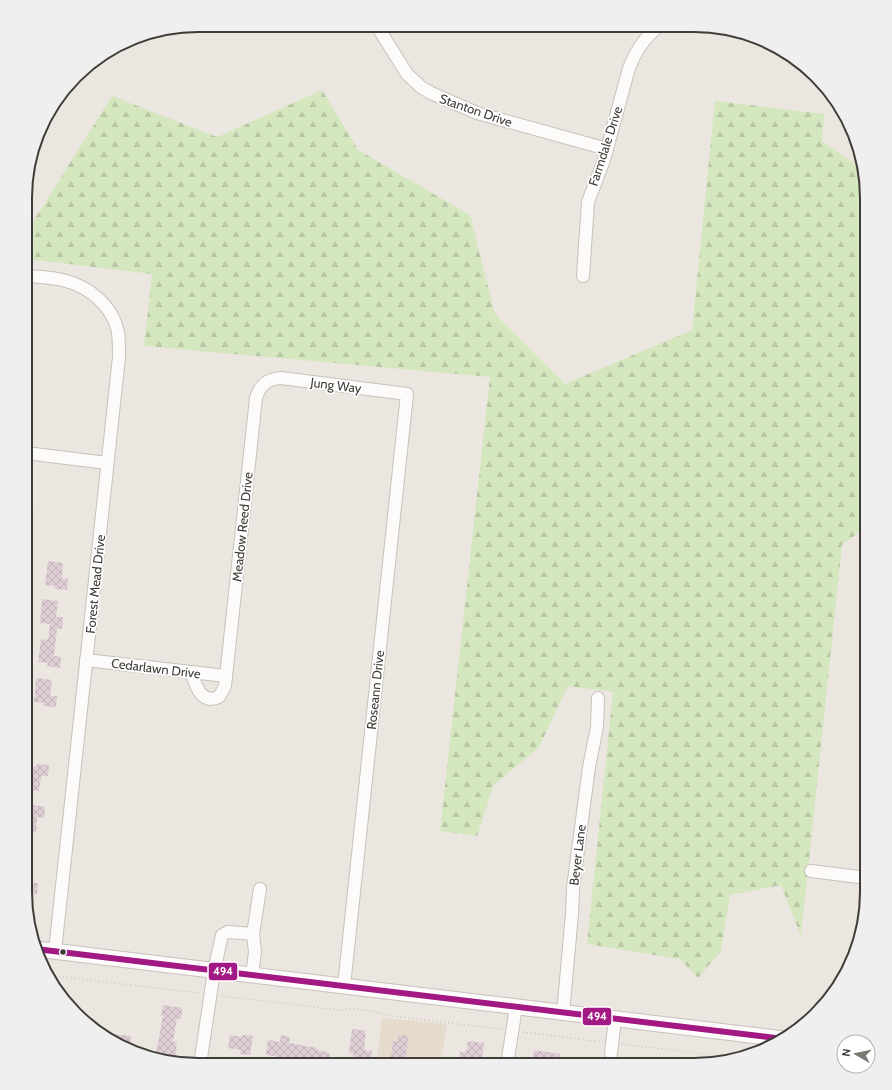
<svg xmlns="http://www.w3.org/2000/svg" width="892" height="1090" font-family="Cabin,sans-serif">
<defs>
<pattern id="forest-firs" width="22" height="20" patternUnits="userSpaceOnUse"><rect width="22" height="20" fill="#d5e7bf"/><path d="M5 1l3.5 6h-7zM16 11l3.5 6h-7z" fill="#b8c7a5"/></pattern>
<pattern id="building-cross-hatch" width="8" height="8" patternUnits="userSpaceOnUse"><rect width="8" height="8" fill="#decdd5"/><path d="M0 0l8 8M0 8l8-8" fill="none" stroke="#c0b1b7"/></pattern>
</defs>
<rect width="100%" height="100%" fill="#ebe6df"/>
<path fill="#e6dcce" d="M382,1018L447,1024L440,1065H376Z"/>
<path fill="url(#forest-firs)" d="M322,90L358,150L470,215L495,314L565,384L692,330L715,101L824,114L822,141L863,170L867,197V526L842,545L801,936L781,885L730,895L721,951L698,978L680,959L587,944L613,692L568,686L539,747L493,786L477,836L440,831L490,377L144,346L152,274L26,259V233L112,96L217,137Z"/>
<g fill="url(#building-cross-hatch)">
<path d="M48,561L63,563L62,578L68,579L67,590L55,589V586L45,585Z"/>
<path d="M42,599L58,601L56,617H63L62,629L57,628L54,656L61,657L60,668L47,666L48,663L38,662L41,639L48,640L50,624L40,623Z"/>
<path d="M36,678L52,680L50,696H57L56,707L43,706L44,703L34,702Z"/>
<path d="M37,764L49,765L48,776H41L39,791L25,790L26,766L36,767Z"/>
<path d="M33,805L45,807L44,818L37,817L36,832L25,831V808L33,809Z"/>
<path d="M26,882L38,883L37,894L25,893Z"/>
<path d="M163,1005L182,1008L181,1019H177L173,1041L177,1042L175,1060H171V1062L155,1058L163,1016H161Z"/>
<path d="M352,1029L366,1031L364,1050L372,1051L371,1060L353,1058V1054L349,1053Z"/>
<path d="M112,1034L131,1036L130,1047L123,1046L111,1041Z"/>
<path d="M230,1035L243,1037V1035L253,1036L250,1055L240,1054L241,1050L228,1048Z"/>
<path d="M281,1035L290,1037L289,1043L317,1048V1050L330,1053L328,1064L321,1063L320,1065H309L276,1059V1056L266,1055L268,1040L280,1042Z"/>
<path d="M398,1035L408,1036L406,1058L422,1060V1065H390L393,1041H398Z"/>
<path d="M468,1041L484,1043L481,1065L458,1062L460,1052H466Z"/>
<path d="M534,1050L560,1054L558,1065H532Z"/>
</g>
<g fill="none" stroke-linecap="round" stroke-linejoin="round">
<defs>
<g id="minor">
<path d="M377,26L407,74L421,87L431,93L477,113L607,149"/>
<path d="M26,276C39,277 53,277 66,281C90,287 113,307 118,332C119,341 119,349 119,357L55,951"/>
<path d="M583,276L588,202L604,160L629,68C636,51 644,38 659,26"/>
<path d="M26,453L107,463"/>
<path d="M86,660L226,676"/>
<path d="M191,672C196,685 200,705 219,697L225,686L256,398C260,385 267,379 281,378L407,394L344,986"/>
<path d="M811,871L867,878"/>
<path d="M253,934L260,889"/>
<path d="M563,1013L572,914L573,888L589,767L597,727L598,698"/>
<path d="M611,1053L615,1019"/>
<path d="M200,1065L214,971L222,935L228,932L253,934L255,952L252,975"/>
<path d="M507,1065L516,1007"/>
</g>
<path id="major" d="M36,949L784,1039"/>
</defs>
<use href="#minor" stroke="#c6c2bc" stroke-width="14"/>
<use href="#major" stroke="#c6c2bc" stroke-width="17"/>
<g stroke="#c8c6c4" stroke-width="1.5" stroke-dasharray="1 3" stroke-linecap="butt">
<path d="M47,975L200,993"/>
<path d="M222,996L339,1010L353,1009L371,1011L391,1016L501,1029"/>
<path d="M523,1032L603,1042"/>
<path d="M622,1044L730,1057"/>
</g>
<use href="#minor" stroke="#fcfbfa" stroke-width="12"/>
<use href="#major" stroke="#fcfbfa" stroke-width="15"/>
<defs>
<path id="bus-1" d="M36,949L784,1039"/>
</defs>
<use href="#bus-1" stroke="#fff" stroke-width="9"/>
<use href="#bus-1" stroke="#a31984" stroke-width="6"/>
</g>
<circle fill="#403c37" stroke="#fff" stroke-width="1.5" cx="63" cy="952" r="3.5"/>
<g text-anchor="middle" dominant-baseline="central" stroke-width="3.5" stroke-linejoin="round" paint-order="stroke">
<g font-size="13" fill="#403c37" stroke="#fff">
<text transform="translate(476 110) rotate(19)">Stanton Drive</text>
<text transform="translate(605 146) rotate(-72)">Farmdale Drive</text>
<text transform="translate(336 385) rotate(7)">Jung Way</text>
<text transform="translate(242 527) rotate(-84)">Meadow Reed Drive</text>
<text transform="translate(95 584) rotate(-84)">Forest Mead Drive</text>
<text transform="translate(156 668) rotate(7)">Cedarlawn Drive</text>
<text transform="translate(375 690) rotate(-84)">Roseann Drive</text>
<text transform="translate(577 855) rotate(-83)">Beyer Lane</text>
</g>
</g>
<path d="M0 0H892V1090H0ZM198 32H694A166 166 0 0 1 860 198V892A166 166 0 0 1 694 1058H198A166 166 0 0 1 32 892V198A166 166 0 0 1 198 32Z" fill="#f0efef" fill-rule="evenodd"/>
<path fill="none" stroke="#403c37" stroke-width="2" d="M198 32H694A166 166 0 0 1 860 198V892A166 166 0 0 1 694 1058H198A166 166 0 0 1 32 892V198A166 166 0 0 1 198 32Z"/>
<g stroke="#fff" stroke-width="1.5">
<rect x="208" y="962" width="30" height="19" rx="4" fill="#a31984"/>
<rect x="582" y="1007" width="30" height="19" rx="4" fill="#a31984"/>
</g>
<g font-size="11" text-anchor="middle" font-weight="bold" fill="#fff">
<text x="223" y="975">494</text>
<text x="597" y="1020">494</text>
</g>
<g transform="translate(856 1054) rotate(279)"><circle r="19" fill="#ffffff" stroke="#b3b1af"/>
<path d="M0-3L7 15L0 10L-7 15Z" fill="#7c7872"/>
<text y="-6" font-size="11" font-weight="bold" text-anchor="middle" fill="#403c37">N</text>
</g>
</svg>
